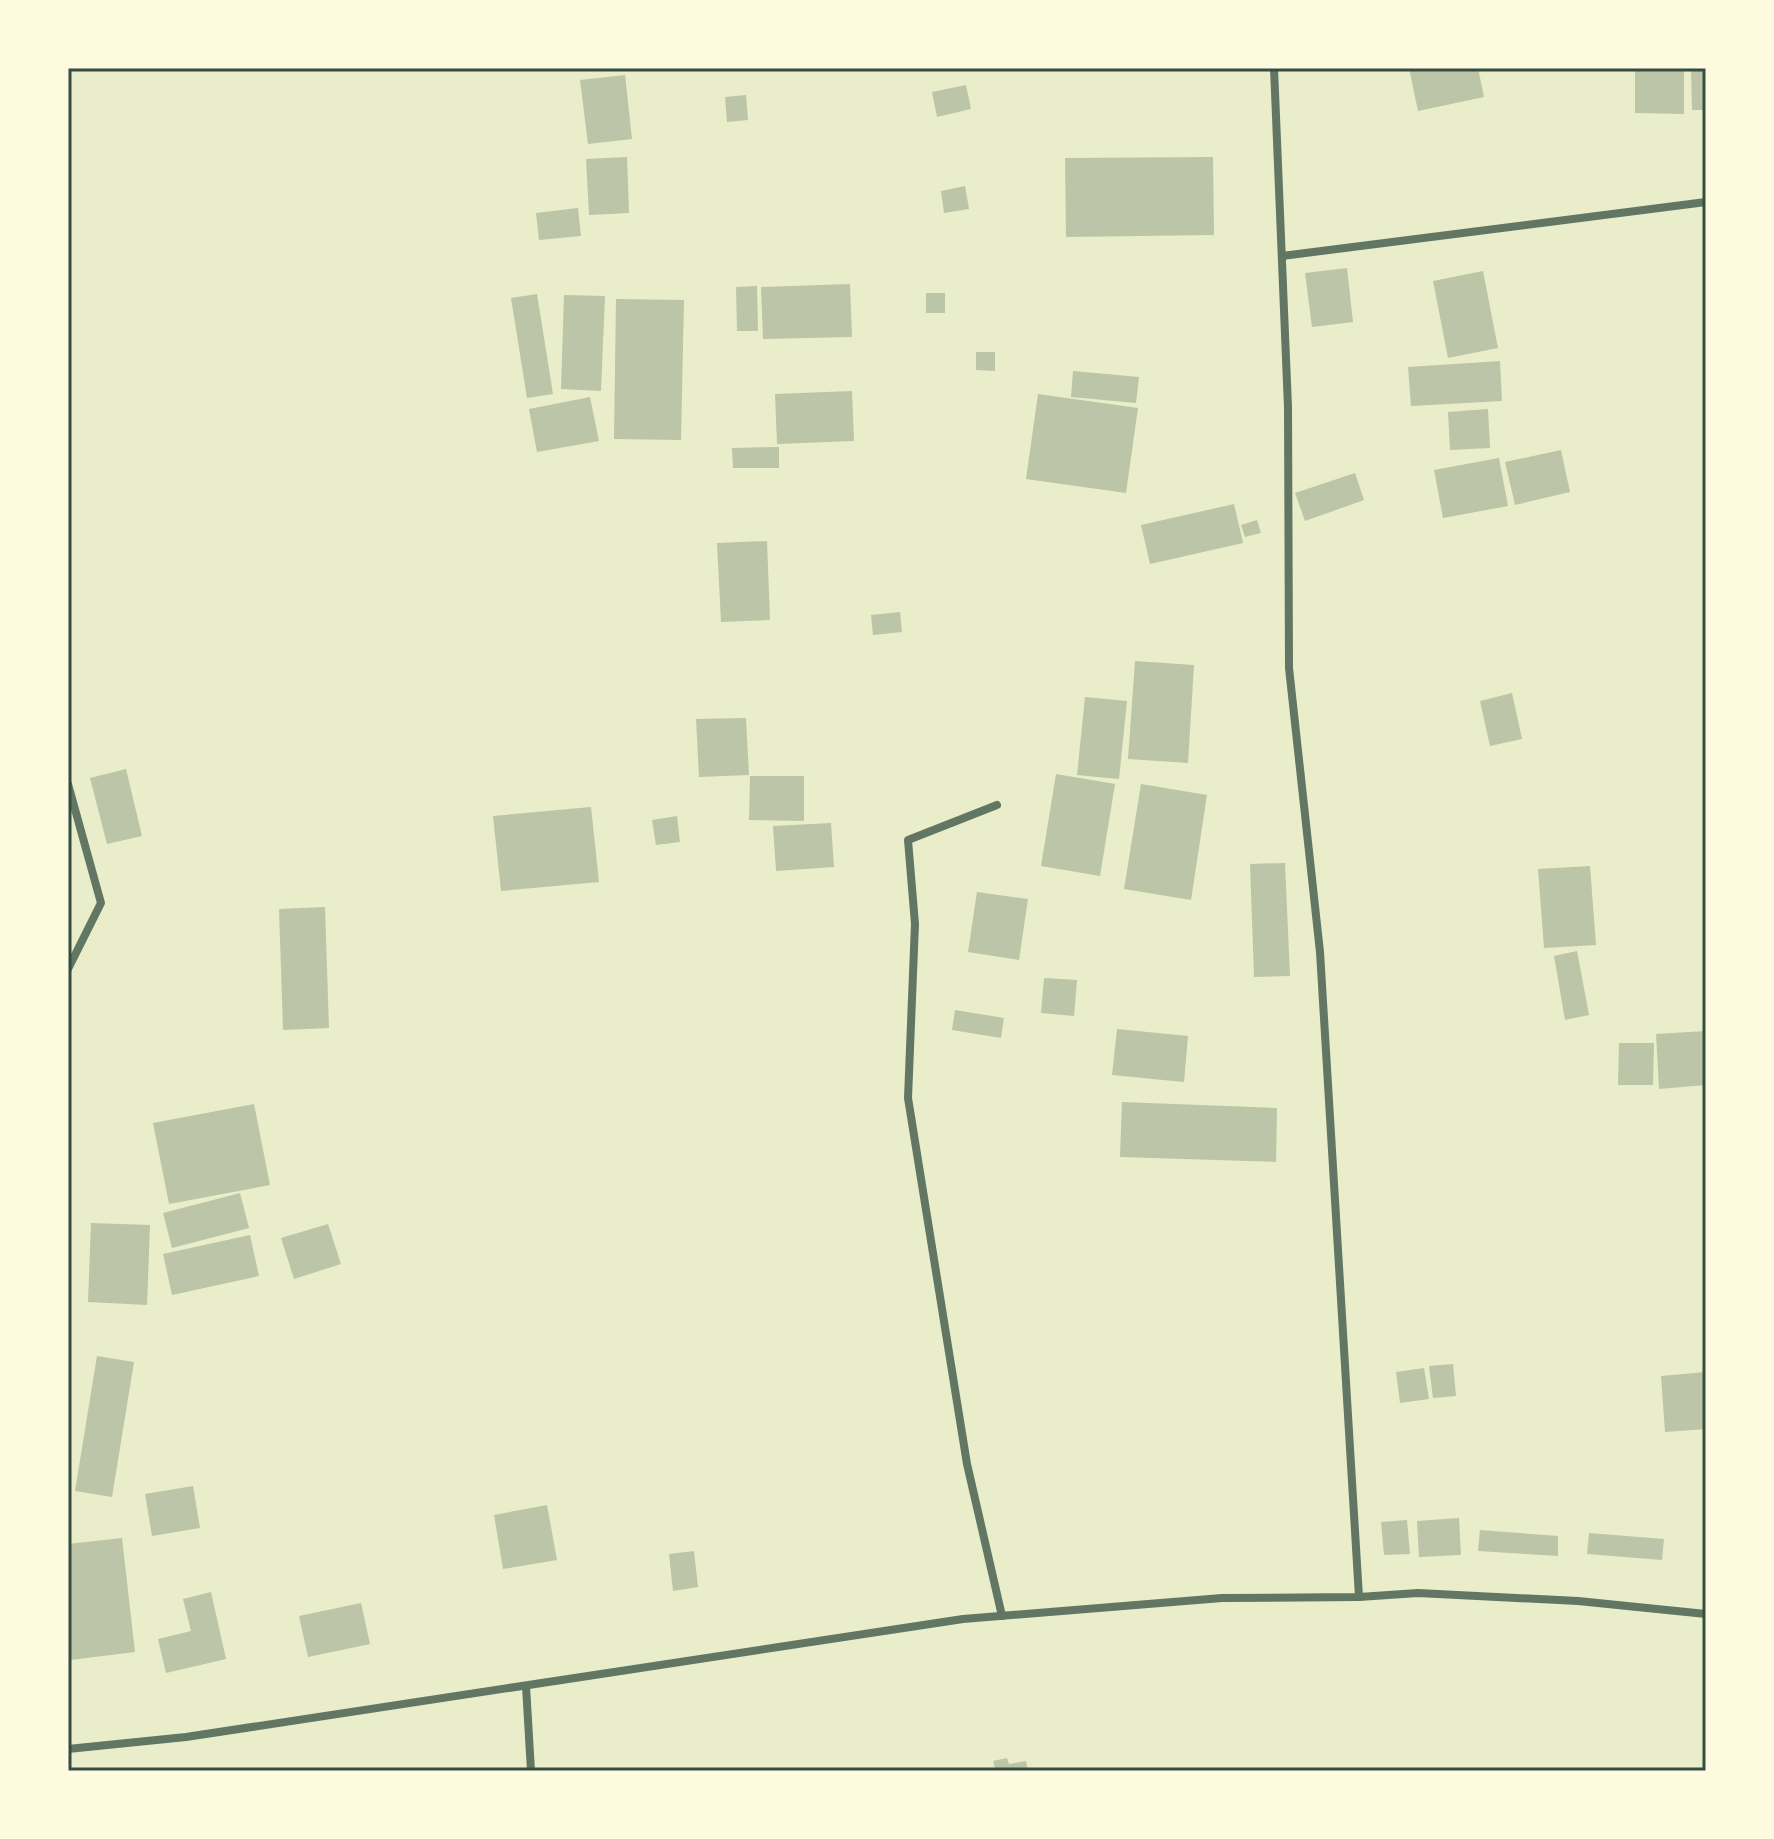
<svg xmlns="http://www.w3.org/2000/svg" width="1774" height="1839" font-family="Signika,sans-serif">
<rect width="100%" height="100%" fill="#e9edc9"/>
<g fill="#bcc5a7">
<path d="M1409,68H1478L1484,97L1418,111Z"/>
<path d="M1635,68H1684V114L1635,113Z"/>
<path d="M1691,68H1706V110H1692Z"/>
<path d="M625,75L632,139L588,144L580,80Z"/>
<path d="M966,85L971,109L937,117L932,92Z"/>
<path d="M746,95L748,120L727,122L725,97Z"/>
<path d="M627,157L629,213L589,215L586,159Z"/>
<path d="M1213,157L1214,235L1066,237L1065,158Z"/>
<path d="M965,186L969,209L944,213L941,191Z"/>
<path d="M578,208L581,236L539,240L536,213Z"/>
<path d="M1347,268L1353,322L1312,327L1305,273Z"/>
<path d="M1483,271L1498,348L1448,358L1433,281Z"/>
<path d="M850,284L852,337L763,339L761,287Z"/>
<path d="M757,286L758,331H737L736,287Z"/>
<rect x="926" y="293" width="19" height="20"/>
<path d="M537,294L553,394L527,398L511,298Z"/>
<path d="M564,295L605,296L601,391L561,389Z"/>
<path d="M616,299L684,300L681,440L614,439Z"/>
<path d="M976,352H995V371L976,370Z"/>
<path d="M1500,361L1502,401L1411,406L1408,367Z"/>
<path d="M1073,371L1139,377L1136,403L1071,397Z"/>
<path d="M852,391L854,441L777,444L775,394Z"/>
<path d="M1038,394L1138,408L1126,493L1026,479Z"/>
<path d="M590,397L599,441L537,452L529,409Z"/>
<path d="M1488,409L1490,448L1450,450L1448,412Z"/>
<path d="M779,447V468H733L732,448Z"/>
<path d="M1561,450L1570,492L1515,505L1505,462Z"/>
<path d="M1499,458L1508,506L1443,518L1434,470Z"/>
<path d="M1355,473L1364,500L1305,521L1295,493Z"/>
<path d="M1234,504L1243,543L1150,564L1141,525Z"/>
<path d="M1257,520L1261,533L1245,537L1241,525Z"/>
<path d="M767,541L770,620L721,622L717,543Z"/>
<path d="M900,612L902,632L873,635L871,615Z"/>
<path d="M1135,661L1194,665L1188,763L1128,759Z"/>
<path d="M1512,693L1522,739L1490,746L1480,701Z"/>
<path d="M1085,697L1127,701L1119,779L1077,775Z"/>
<path d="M746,718L749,775L699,777L696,719Z"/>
<path d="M126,769L142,836L107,844L90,778Z"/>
<path d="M1056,774L1115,784L1100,876L1041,866Z"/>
<path d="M750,776H804V821L749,820Z"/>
<path d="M1141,784L1207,795L1191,900L1124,889Z"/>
<path d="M591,807L599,882L501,891L493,816Z"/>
<path d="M677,816L680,842L656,845L652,820Z"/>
<path d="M831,823L834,867L776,871L773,826Z"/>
<path d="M1285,863L1290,976L1254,977L1250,864Z"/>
<path d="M1590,866L1596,945L1544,948L1538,869Z"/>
<path d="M977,892L1028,899L1019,960L968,952Z"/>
<path d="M325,907L329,1028L283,1030L279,909Z"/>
<path d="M1577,951L1589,1015L1565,1020L1554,956Z"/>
<path d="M1044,978L1077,980L1074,1016L1041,1013Z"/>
<path d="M955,1010L1004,1018L1001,1038L952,1030Z"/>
<path d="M1117,1029L1188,1036L1184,1082L1112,1075Z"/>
<path d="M1706,1031V1085L1659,1089L1656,1034Z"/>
<path d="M1619,1043H1654L1653,1085H1618Z"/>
<path d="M1122,1102L1277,1108L1276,1162L1120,1157Z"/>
<path d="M254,1104L270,1185L169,1204L153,1123Z"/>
<path d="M240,1193L249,1228L172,1248L163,1213Z"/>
<path d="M91,1223L150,1225L147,1305L88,1302Z"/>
<path d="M328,1224L341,1264L294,1279L281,1238Z"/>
<path d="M250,1235L259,1276L172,1295L163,1254Z"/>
<path d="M97,1356L134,1362L112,1497L75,1491Z"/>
<path d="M1453,1364L1456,1396L1433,1398L1429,1366Z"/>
<path d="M1424,1368L1429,1399L1400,1403L1396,1372Z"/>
<path d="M1706,1372V1429L1665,1432L1661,1376Z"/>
<path d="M193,1486L200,1528L152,1536L145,1494Z"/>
<path d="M547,1505L557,1560L503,1569L494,1515Z"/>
<path d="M1459,1518L1461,1555L1419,1557L1417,1521Z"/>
<path d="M1407,1520L1410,1554L1384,1555L1381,1522Z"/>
<path d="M1480,1530L1558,1536V1556L1478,1551Z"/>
<path d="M1589,1533L1664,1539L1662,1560L1587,1554Z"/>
<path d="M122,1538L135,1652L70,1660L68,1544Z"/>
<path d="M694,1551L698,1587L673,1591L669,1554Z"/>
<path d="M211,1592L226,1659L166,1673L158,1639L191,1631L183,1599Z"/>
<path d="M361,1603L370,1644L308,1657L299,1616Z"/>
<path d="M1007,1758L1009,1764L1026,1761L1028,1771H989L995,1768L993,1761Z"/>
</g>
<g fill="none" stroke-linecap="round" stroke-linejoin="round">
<g stroke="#617663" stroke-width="8">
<path d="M1274,68L1288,407L1289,668L1320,952L1359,1597"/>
<path d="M1282,256L1706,202"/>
<path d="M68,784L101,903L68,969"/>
<path d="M997,805L908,840L915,924L908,1098L967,1464L1002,1616"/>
<path d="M526,1686L531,1771"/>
<path d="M68,1749L186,1737L963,1619L1222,1598L1359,1597L1418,1593L1578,1601L1706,1614"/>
</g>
</g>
<rect width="1774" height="1839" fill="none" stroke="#fefae0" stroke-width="140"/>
<rect x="70" y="70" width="1634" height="1699" fill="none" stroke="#344e41" stroke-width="3"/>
</svg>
